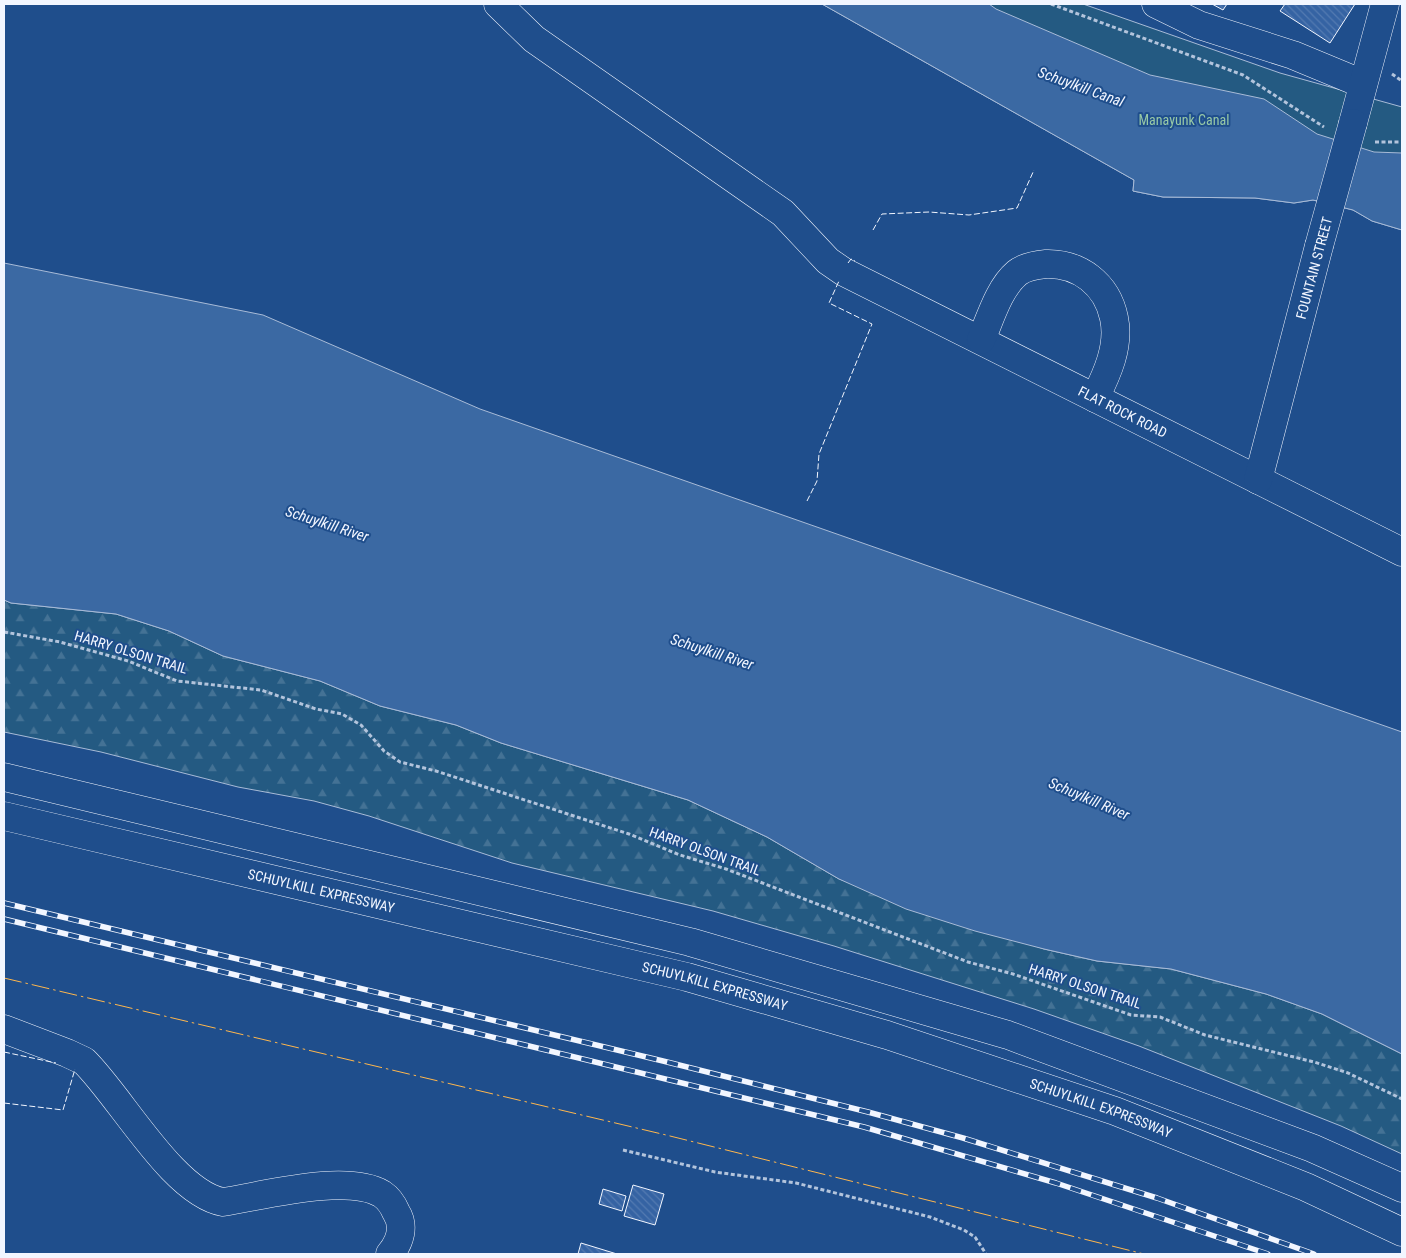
<svg xmlns="http://www.w3.org/2000/svg" width="1406" height="1258" font-family="'Roboto Condensed',sans-serif">
<defs>
<pattern id="forest-firs" width="22" height="20" patternUnits="userSpaceOnUse" patternTransform="scale(1.25)"><rect width="22" height="20" fill="#245a82"/><path d="M5 1l3.5 6h-7zM16 11l3.5 6h-7z" fill="#447295"/></pattern>
<pattern id="building-back-hatch" width="6" height="6" patternUnits="userSpaceOnUse" patternTransform="scale(1.25)"><rect width="6" height="6" fill="#3563a3"/><path d="M-1 5l2 2M0 0l6 6M5-1l2 2" fill="none" stroke="#537ab1"/></pattern>
</defs>
<rect width="100%" height="100%" fill="#1f4e8c"/>
<path fill="#245a82" stroke="#a8bbd7" d="M822,4H1083L1280,73L1402,107V230L1372,221L1353,210L1313,200L1294,203L1255,198L1163,197L1133,191L1134,180Z"/>
<path fill="url(#forest-firs)" stroke="#a8bbd7" d="M4,600L11,603L116,614L169,631L223,656L320,681L380,706L456,725L501,743L688,800L767,837L839,879L1044,949L1097,961L1171,969L1266,994L1322,1014L1402,1054V1154L1341,1126L1139,1046L1034,1009L834,946L713,911L512,863L369,816L314,801L238,787L101,752L4,732Z"/>
<g fill="#3b69a3" stroke="#a8bbd7">
<path d="M822,4H989L996,9L1150,75L1264,99L1317,134L1374,152L1402,153V230L1372,221L1353,210L1313,200L1294,203L1255,198L1163,197L1133,191L1134,180Z"/>
<path d="M4,263L263,315L480,409L1402,732V1054L1322,1014L1266,994L1171,969L1097,961L1044,949L975,931L906,909L839,879L767,837L688,800L501,743L456,725L380,706L320,681L223,656L169,631L116,614L11,603L4,600Z"/>
</g>
<g fill="url(#building-back-hatch)" stroke="#f2f6ff">
<path d="M1212,4H1227L1223,10Z"/>
<path d="M1285,4H1355L1330,43L1280,11Z"/>
<path d="M633,1185L664,1194L655,1225L624,1216Z"/>
<path d="M603,1189L626,1196L622,1211L599,1204Z"/>
<path d="M581,1243L617,1254H578Z"/>
</g>
<g fill="none" stroke-linecap="round" stroke-linejoin="round">
<defs>
<g id="minor">
<path id="s1" d="M498,4L534,39L783,213L828,261L844,272L1402,552"/>
<path d="M1156,4L1199,25L1293,55L1363,84"/>
<path d="M1353,123L1385,4"/>
<path d="M981,340C990,319 999,288 1017,273C1024,267 1036,265 1046,264C1079,263 1107,284 1114,318C1120,346 1107,374 1095,398"/>
<path d="M1258,480L1319,246"/>
<path d="M4,1029L67,1053L84,1061C121,1097 173,1193 223,1202C263,1196 346,1173 382,1194C388,1198 393,1205 396,1212C405,1226 400,1242 390,1254"/>
</g>
<g id="highway">
<path d="M4,777L690,942L1008,1035L1312,1148L1402,1188"/>
<path id="s2" d="M4,816L687,977L887,1035L1115,1111L1306,1187L1402,1232"/>
</g>
</defs>
<use href="#minor" stroke="#f2f6ff" stroke-width="29"/>
<use href="#highway" stroke="#f2f6ff" stroke-width="29"/>
<g stroke="#b3c4dc" stroke-width="3" stroke-dasharray="4 2.5" stroke-linecap="butt">
<path d="M1051,4L1243,75L1324,127"/>
<path d="M1392,74L1402,81"/>
<path d="M1375,142H1402"/>
<path d="M4,632L60,642L128,661L177,681L261,690L316,709L342,714L361,725L384,751L400,762L436,771L629,834L680,855L726,869L968,962L1013,974L1131,1015L1160,1017L1205,1035L1314,1062L1348,1073L1402,1099"/>
<path d="M623,1150L715,1172L796,1183L930,1217L964,1230L975,1237L986,1254"/>
</g>
<use href="#minor" stroke="#1f4e8c" stroke-width="28"/>
<use href="#highway" stroke="#1f4e8c" stroke-width="28"/>
<defs>
<g id="rail">
<path d="M4,903L663,1061L868,1112L963,1138L1157,1198L1314,1254"/>
<path d="M4,919L864,1127L1056,1183L1268,1254"/>
</g>
</defs>
<use href="#rail" stroke="#f2f6ff" stroke-width="5.5"/>
<use href="#rail" stroke="#1f4e8c" stroke-width="4" stroke-dasharray="11" stroke-linecap="butt"/>
<defs>
<path id="minor-bridge" d="M1319,246L1353,123"/>
</defs>
<use href="#minor-bridge" stroke="#f2f6ff" stroke-width="29" stroke-linecap="butt"/>
<use href="#minor-bridge" stroke="#1f4e8c" stroke-width="28"/>
<g stroke="#f2f6ff" stroke-width="1" stroke-dasharray="6 2.5" stroke-linecap="butt">
<path d="M873,230L882,214L929,212L969,215L1017,208L1034,170"/>
<path d="M848,263L851,259L855,261"/>
<path d="M807,501L817,481L819,454L872,324L829,303L839,281"/>
<path d="M4,1052L56,1063"/>
<path d="M4,1103L63,1110L75,1069"/>
</g>
<path stroke="#ffb74d" stroke-width="1" stroke-dasharray="18 4 2.5 4" stroke-linecap="butt" d="M4,978L666,1135L1144,1254"/>
</g>
<g text-anchor="middle" dominant-baseline="central" stroke-width="4" stroke-linejoin="round" paint-order="stroke">
<g font-size="14" fill="#97c8a6" stroke="#1f4e8c">
<text x="1184" y="120">Manayunk Canal</text>
</g>
<g font-size="14" fill="#f2f6ff" stroke="#1f4e8c">
<text transform="translate(1314 268) rotate(-75)">FOUNTAIN STREET</text>
<text stroke="none"><textPath href="#s1" startOffset="751">FLAT ROCK ROAD</textPath></text>
<text transform="translate(131 652) rotate(17)">HARRY OLSON TRAIL</text>
<text transform="translate(705 851) rotate(20)">HARRY OLSON TRAIL</text>
<text stroke="none"><textPath href="#s2" startOffset="326">SCHUYLKILL EXPRESSWAY</textPath></text>
<text stroke="none"><textPath href="#s2" startOffset="731">SCHUYLKILL EXPRESSWAY</textPath></text>
<text transform="translate(1085 986) rotate(18)">HARRY OLSON TRAIL</text>
<text stroke="none"><textPath href="#s2" startOffset="1136">SCHUYLKILL EXPRESSWAY</textPath></text>
</g>
<g font-size="15" font-style="italic" fill="#f2f6ff" stroke="#1f4e8c">
<text transform="translate(1081 87) rotate(20)">Schuylkill Canal</text>
<text transform="translate(327 524) rotate(18)">Schuylkill River</text>
<text transform="translate(712 652) rotate(18)">Schuylkill River</text>
<text transform="translate(1089 799) rotate(23)">Schuylkill River</text>
</g>
</g>
<rect width="1406" height="1258" fill="none" stroke="#f2f6ff" stroke-width="10"/>
</svg>
